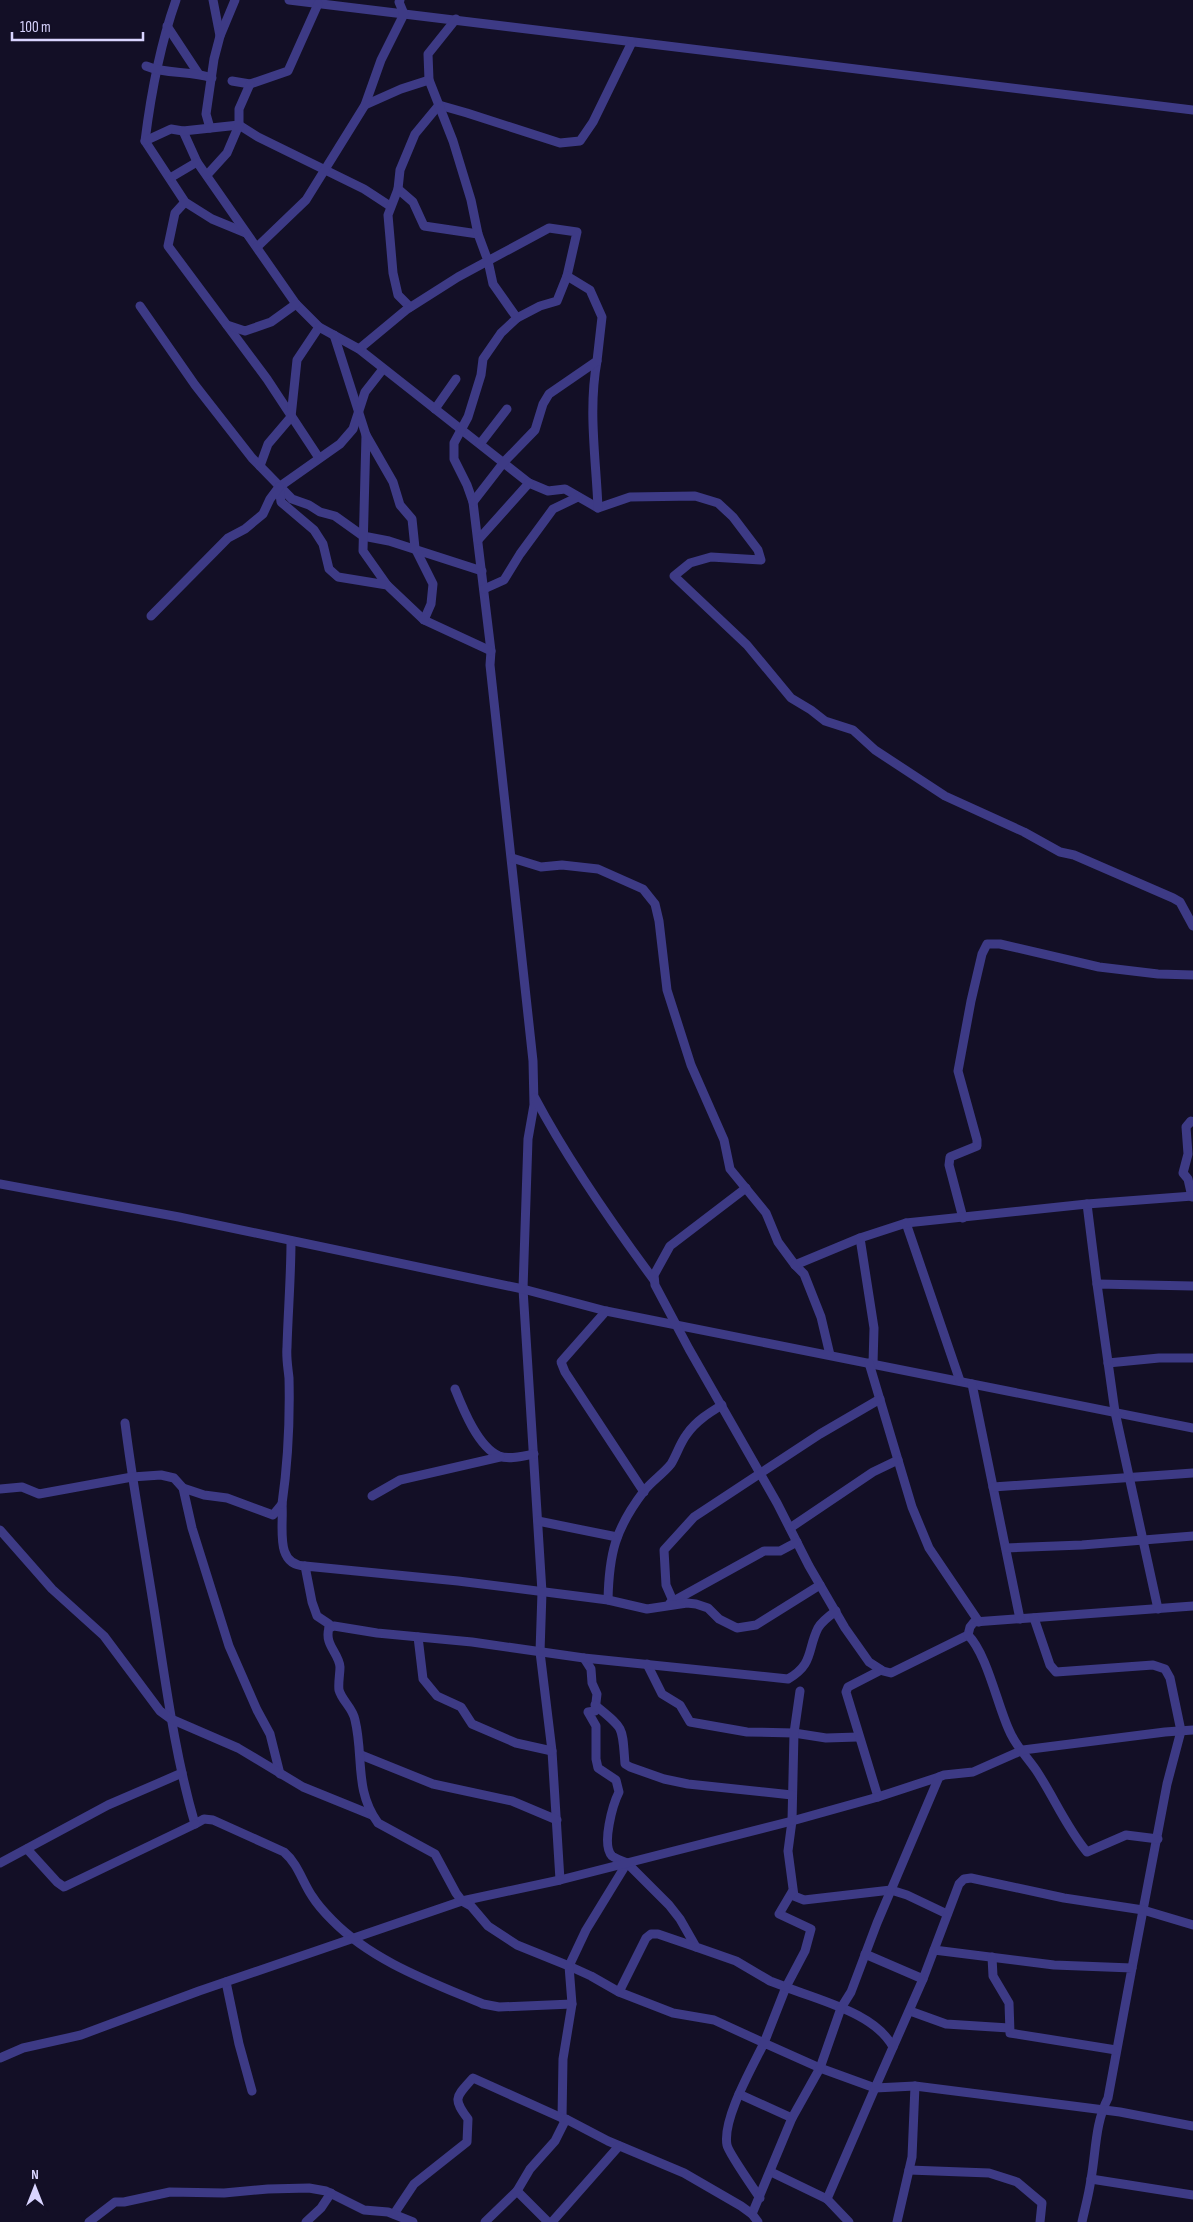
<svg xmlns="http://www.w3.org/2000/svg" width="1193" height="2222" font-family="'Sofia Sans Condensed',sans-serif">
<rect width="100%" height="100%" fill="#130f26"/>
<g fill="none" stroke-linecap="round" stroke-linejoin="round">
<g stroke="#3d3a85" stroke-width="9">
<path d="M176,0C160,45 151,93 145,141L185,202L212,219L246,233"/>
<path d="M213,0L220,36"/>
<path d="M289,0L1193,110"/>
<path d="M167,26L198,73"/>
<path d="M146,66C167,75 190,70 212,78"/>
<path d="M232,81L250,84L288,71L318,4"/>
<path d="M365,105L401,89L429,80"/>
<path d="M210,128L206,114L214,59L220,36L235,0"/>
<path d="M183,131L197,162L296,304L319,327L359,349L529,483L548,491L565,489L598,508L630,497L695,496L718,503L733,517L758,550L761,560L711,557L690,563L674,576L747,645L791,698L811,710L825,721L853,730L875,750L945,796L1024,832L1060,852L1074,855L1173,898L1180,902L1193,926"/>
<path d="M145,141L171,129L183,131L239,125L258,137L364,189L390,206"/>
<path d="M207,175L227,153L239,125V109L250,84"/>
<path d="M170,178L197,162"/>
<path d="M398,189L413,202L424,226L478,234"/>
<path d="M185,202L175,213L168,246L267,379L319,458"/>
<path d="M257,247L306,200L365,105L381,60L404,14L399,2L400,0"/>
<path d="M140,306L195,385L252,458L292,499L309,505L320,512L335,516L363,536L389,541L482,571"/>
<path d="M410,307L398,295L393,273L388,215L398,189L400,170L415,134L439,105L467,113L560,143L580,141L593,122L632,42"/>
<path d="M517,318L501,333L483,359L481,375L468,417L454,443V459L467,485L473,502L491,651L490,665L533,1061L534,1105L528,1139L523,1289L542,1592L540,1652L552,1751L560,1880"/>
<path d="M227,325L245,331L271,322L296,304"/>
<path d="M334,335L366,435L363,551L387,585"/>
<path d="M359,349L406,310L458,277L549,228L577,232L567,276L557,301L540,306L517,318L493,284L488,261L478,234L471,200L453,141L429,80L428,54L456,19"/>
<path d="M597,361C588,410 596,459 598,508"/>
<path d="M383,369L365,392L353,429L340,444L279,487L281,502L314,530L323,544L329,569L338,577L387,585L424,620L491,651"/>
<path d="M435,409L456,379"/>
<path d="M366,435L393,482L400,505L412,519L415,548L433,584L431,604L424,620"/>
<path d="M480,444L507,409"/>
<path d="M260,466L268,444L291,417L297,360L319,327"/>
<path d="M473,502L504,462L535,430L543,404L549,394L597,361L602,317L590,290L567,276"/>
<path d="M478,540L529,483"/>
<path d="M484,589L504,580L520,554L553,509L578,497"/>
<path d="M151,616L228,538L245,529L263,514L270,499L279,487"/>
<path d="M512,858L541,867L562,865L598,869L643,889L655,904L659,921L667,990L691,1065L724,1140L730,1169L766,1213L778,1242L795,1265L804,1274L821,1317L830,1355"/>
<path d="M535,1098C569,1162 611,1222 654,1280"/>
<path d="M0,1184L179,1217L523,1289L606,1311L1193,1428"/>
<path d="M746,1188L670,1246L654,1275L655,1285L689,1349L777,1503L809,1566L845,1628L869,1662L883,1671L891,1673L968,1635L970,1627L974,1622L1193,1606"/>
<path d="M1192,1197L1188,1179L1183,1173L1188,1154L1186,1127L1191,1121L1193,1122"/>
<path d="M1087,1204L1097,1284"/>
<path d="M963,1218L949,1165L950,1157L977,1146V1140L958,1071L971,1001L982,954L987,944H1000L1099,967L1158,974L1193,975"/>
<path d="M906,1223L960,1381"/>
<path d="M860,1238L874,1328L873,1364"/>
<path d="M795,1265L860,1238L906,1223L1087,1204L1193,1196"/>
<path d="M606,1311L561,1362L565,1372L644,1492"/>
<path d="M869,1363L912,1507L929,1548L979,1622"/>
<path d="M1108,1363L1159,1358H1193"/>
<path d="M972,1384L1020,1619"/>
<path d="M455,1389C463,1409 478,1447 499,1456C509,1460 523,1456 534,1454"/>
<path d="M125,1423C133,1487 145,1551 155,1615C166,1685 175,1756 195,1824L204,1819L213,1820L284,1852C298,1864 302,1881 312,1896C317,1904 325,1913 332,1920C372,1961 431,1982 483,2004L499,2007L572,2004"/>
<path d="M993,1487L1193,1473"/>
<path d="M183,1488L204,1495L227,1498L273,1515L282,1504C284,1526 274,1565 305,1566"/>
<path d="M0,1489L22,1487L39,1494L132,1477L161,1475L174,1478L183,1488L192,1528L229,1646L257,1710L270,1734L280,1774"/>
<path d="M372,1496L400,1480L500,1457"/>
<path d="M282,1504C288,1462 290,1420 289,1378C288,1368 286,1358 287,1347C288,1312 291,1276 291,1241"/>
<path d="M538,1521L617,1537"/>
<path d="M790,1528L873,1472L898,1460"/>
<path d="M0,1530L52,1589L104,1636L160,1711L171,1719L238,1748L303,1787L372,1815"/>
<path d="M1006,1548L1082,1545L1193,1536"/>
<path d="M608,1600C609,1554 615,1529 644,1491C652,1481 663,1474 671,1464C677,1454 680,1443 687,1434C696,1421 709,1413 722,1405"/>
<path d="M673,1601L666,1585L664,1550L694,1517L820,1434L880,1399"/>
<path d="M670,1603L764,1551H780L797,1542"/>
<path d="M1158,1609L1115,1412L1097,1284L1193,1286"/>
<path d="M1034,1618L1050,1665L1056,1672L1153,1665L1165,1669L1170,1678L1181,1731L1167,1784L1132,1968"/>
<path d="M329,1628V1624L317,1616L312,1602L305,1566L458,1581L608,1600L647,1609L687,1603L696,1604L708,1608L719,1619L737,1628L756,1625L820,1585"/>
<path d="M968,1635C987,1654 997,1704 1009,1730C1015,1745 1027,1757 1036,1770C1054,1797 1066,1827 1087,1852L1126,1835L1158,1839"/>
<path d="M418,1637L423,1679L437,1696L461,1707L472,1724L516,1743L552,1751"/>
<path d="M584,1658L591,1669L592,1683L597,1694L595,1711L588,1712L596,1726V1759L598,1768L616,1780L619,1792C613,1804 601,1845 612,1856C616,1859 623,1861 627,1863L586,1930L569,1966L591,1976L619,1992L673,2013L714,2020L764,2043L786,1987C820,2001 875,2013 893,2047"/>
<path d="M647,1664L662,1694L680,1705L690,1722L747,1732L794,1733L826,1738L858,1737"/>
<path d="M800,1691L794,1733L792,1821L788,1851L794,1896L804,1900L891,1890L907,1895L947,1914"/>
<path d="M595,1705C625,1730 622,1725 625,1764L630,1767L664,1779L688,1784L792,1795"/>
<path d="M361,1755L433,1784L512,1801L557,1820"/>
<path d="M878,1797L846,1692L848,1687L881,1670"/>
<path d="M27,1849L57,1882L64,1887L195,1824"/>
<path d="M0,1863L108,1805L182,1773"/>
<path d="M627,1863L669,1905L680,1919L696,1947L736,1961L770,1981L786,1987L805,1951L811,1929L779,1914L792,1892"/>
<path d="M934,1950L1054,1965L1132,1968L1108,2098C1095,2123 1096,2152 1091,2179C1089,2194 1085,2208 1082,2222"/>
<path d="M865,1954L923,1979L959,1884L964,1879L971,1878L1064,1898L1143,1910L1193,1925"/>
<path d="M992,1957L993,1976L1009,2003L1010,2033L1116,2050"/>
<path d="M226,1982L239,2044L252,2091"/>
<path d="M619,1992L646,1938L651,1934H658L696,1947"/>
<path d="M910,2011L946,2024L1009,2028"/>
<path d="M0,2058L23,2048L81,2035L199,1991L462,1901L560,1880L792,1821L878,1797L939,1777"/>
<path d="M915,2086L1120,2112L1193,2126"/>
<path d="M739,2094L792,2118"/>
<path d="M566,2119L562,2118L563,2059L572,2004L569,1966L517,1945L488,1926L471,1906L462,1901L456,1893L435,1854L378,1823C354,1790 364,1757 355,1720C353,1708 342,1701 339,1690C338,1683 340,1674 340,1667C339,1653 324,1645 329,1628L334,1626L377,1633L472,1642L584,1658L788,1679C814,1664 807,1650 818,1628C822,1621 829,1616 836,1611"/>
<path d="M909,2170L989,2173L1017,2182L1042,2203L1040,2222"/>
<path d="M771,2172L827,2199L849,2222"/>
<path d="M1091,2179L1193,2195"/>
<path d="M517,2191L548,2222"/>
<path d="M760,2198C754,2189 728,2152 727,2145C722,2119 753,2066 764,2043L820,2068L875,2088L827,2199"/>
<path d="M394,2214L414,2184L467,2142L468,2119C452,2098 456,2097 473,2078L562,2118"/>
<path d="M752,2214L792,2118L820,2068L841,2008L851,1992L877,1923L939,1777L944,1775L973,1772L1023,1750L1165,1732L1193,1730"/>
<path d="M89,2222L115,2202H124L170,2192L224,2193L268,2189L309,2188L326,2191L364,2210L388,2212L413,2222"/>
<path d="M306,2222L321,2208L331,2193"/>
<path d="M485,2222L517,2191L530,2169L555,2141L566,2119L608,2141L684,2173L741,2206L752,2214L758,2222"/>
<path d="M552,2222L619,2146"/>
<path d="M897,2222L912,2157L915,2086L875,2088L923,1979"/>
</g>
</g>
<g transform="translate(35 2187)" stroke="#130f26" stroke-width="4" paint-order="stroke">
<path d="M0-4L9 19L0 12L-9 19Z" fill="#d9d4ff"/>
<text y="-8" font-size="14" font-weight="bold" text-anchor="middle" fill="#d9d4ff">N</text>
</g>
<path d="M12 32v8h131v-8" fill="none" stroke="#d9d4ff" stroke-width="2.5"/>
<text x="20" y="32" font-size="15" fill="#d9d4ff" stroke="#130f26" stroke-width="4" paint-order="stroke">100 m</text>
</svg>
